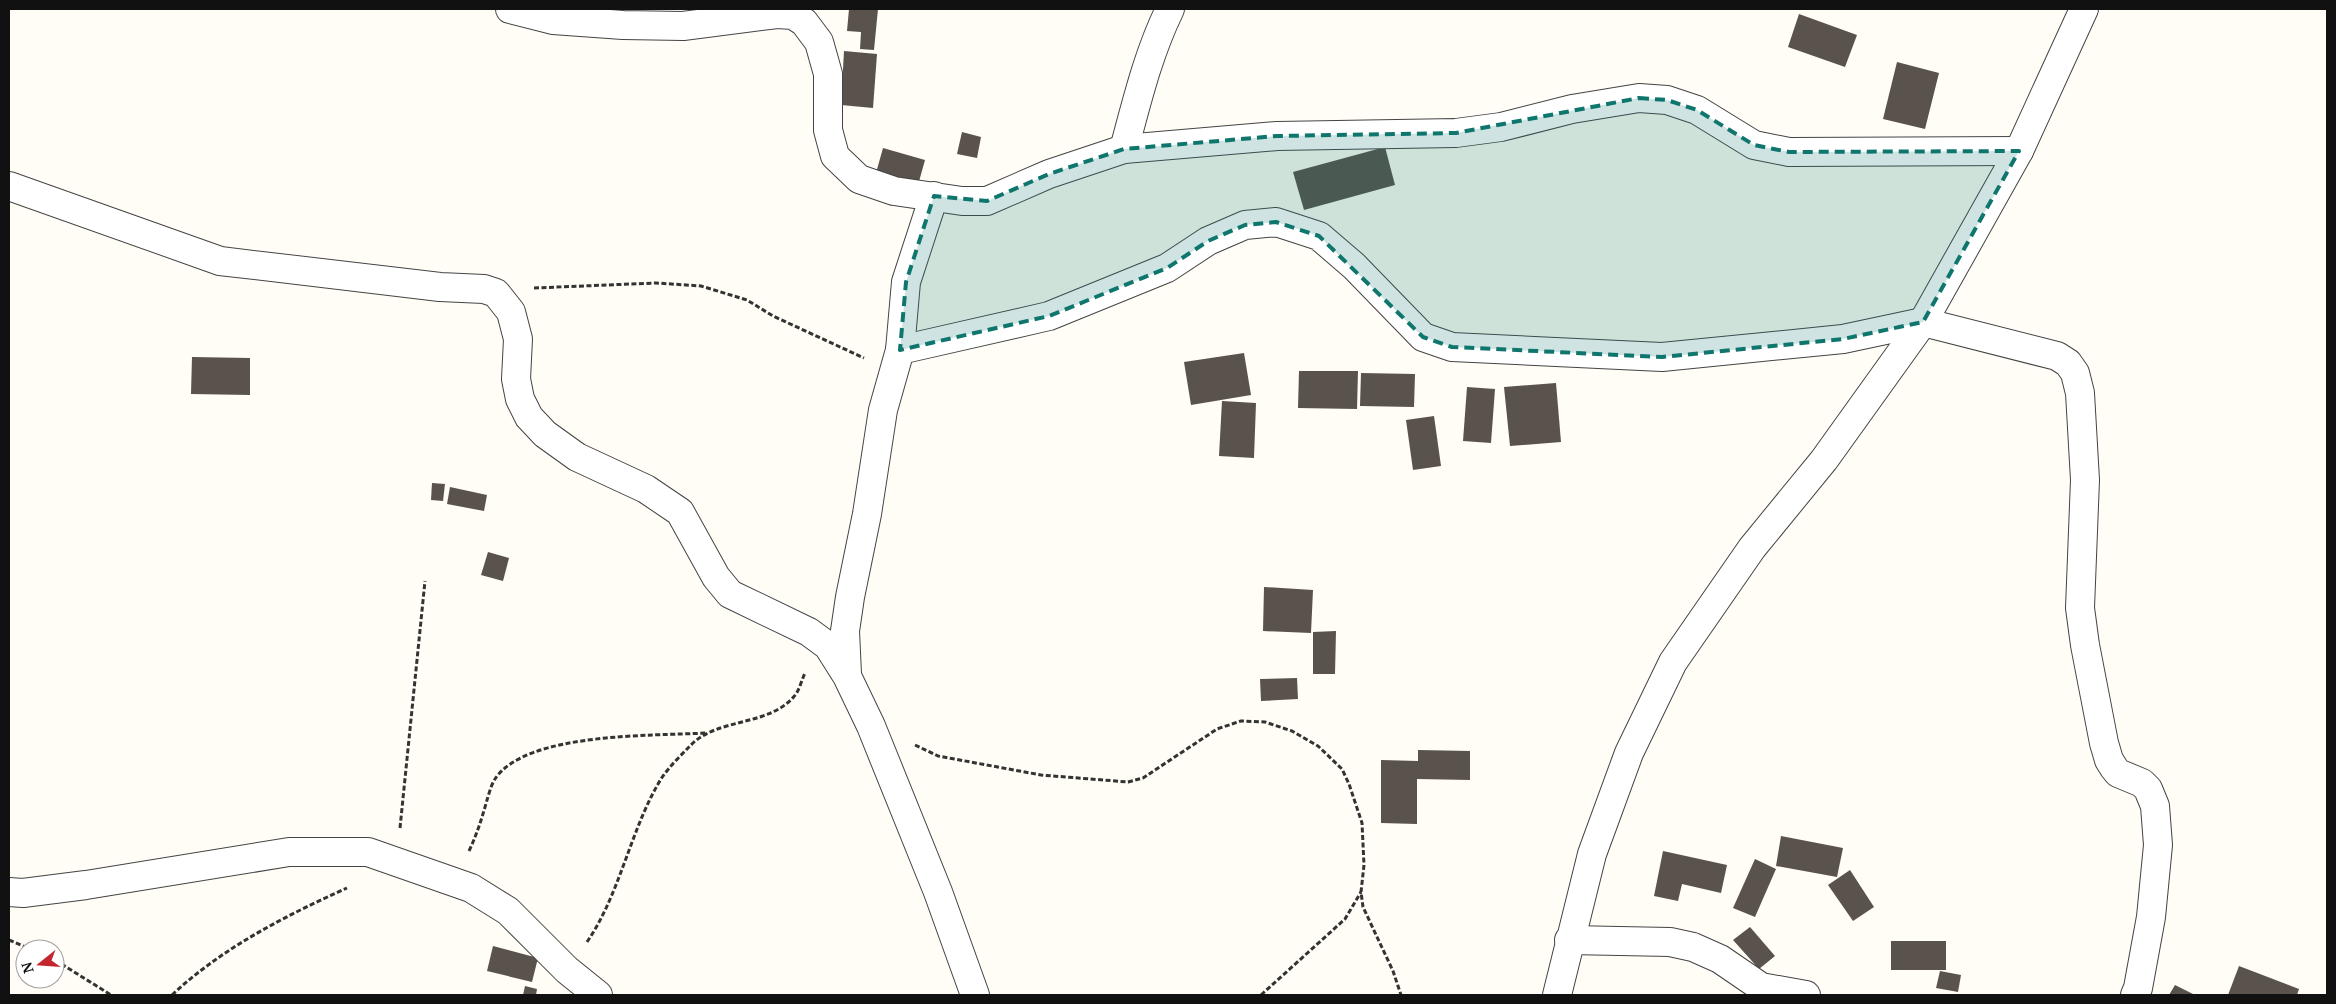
<svg xmlns="http://www.w3.org/2000/svg" width="2336" height="1004" font-family="'Noto Serif',serif">
<rect width="100%" height="100%" fill="#fffdf5"/>
<g fill="#5a524d">
<path d="M849,9H878L874,50L860,49L861,32L847,31Z"/>
<path d="M1799,14L1857,35L1845,67L1788,47Z"/>
<path d="M844,51L877,54L873,108L841,105Z"/>
<path d="M1897,62L1939,73L1925,129L1883,119Z"/>
<path d="M962,132L981,137L977,158L957,154Z"/>
<path d="M1385,147L1395,185L1304,210L1293,172Z"/>
<path d="M883,148L925,160L918,185L876,173Z"/>
<path d="M1244,353L1251,395L1191,405L1184,362Z"/>
<path d="M192,357L250,358V395L191,394Z"/>
<path d="M1299,371H1358L1357,409L1298,408Z"/>
<path d="M1361,373L1415,374L1414,407L1360,406Z"/>
<path d="M1556,383L1561,442L1510,446L1504,387Z"/>
<path d="M1467,387L1495,389L1491,443L1463,441Z"/>
<path d="M1222,401L1256,403L1254,458L1219,456Z"/>
<path d="M1434,416L1441,466L1413,470L1406,420Z"/>
<path d="M432,483L445,484L443,501L431,500Z"/>
<path d="M450,487L487,495L484,511L447,504Z"/>
<path d="M488,552L509,558L503,581L481,575Z"/>
<path d="M1264,587L1313,590L1311,633L1263,631Z"/>
<path d="M1336,631L1335,674H1313V632Z"/>
<path d="M1297,678L1298,699L1261,701L1260,679Z"/>
<path d="M1418,750L1470,751V780L1417,779V824L1381,823V760L1418,761Z"/>
<path d="M1781,836L1843,848L1837,877L1776,866Z"/>
<path d="M1663,851L1727,865L1721,893L1682,884L1678,901L1654,896Z"/>
<path d="M1755,859L1776,869L1755,917L1733,908Z"/>
<path d="M1850,870L1874,907L1853,921L1828,885Z"/>
<path d="M1750,927L1775,956L1759,969L1733,940Z"/>
<rect x="1891" y="941" width="55" height="29"/>
<path d="M493,946L538,958L532,982L487,971Z"/>
<path d="M2239,966L2299,989L2297,995H2228Z"/>
<path d="M1940,971L1961,975L1958,992L1936,988Z"/>
<path d="M2175,985L2195,995H2169Z"/>
<path d="M525,986L537,989L536,995H523Z"/>
</g>
<g fill="none" stroke-linecap="round" stroke-linejoin="round">
<defs>
<g id="minor">
<path d="M510,9L553,20L623,25L683,26L777,14L793,15L804,22L819,42L828,74V130L835,156L859,179L894,191L962,201H987L1049,174L1124,149L1277,136L1456,133L1501,127L1572,109L1639,98L1667,100L1697,110L1754,145L1789,152L2019,151"/>
<path d="M1124,149C1137,101 1148,54 1170,9"/>
<path d="M9,186L220,261L440,287L484,289L496,293L511,312L518,339L516,379L520,399L529,417L545,434L577,457L646,489L680,512L716,577L730,594L809,632L828,646L847,676L871,726L938,892L975,995"/>
<path d="M900,350L1049,316L1167,268L1208,241L1245,225L1276,222L1319,236L1354,266L1423,337L1452,347L1662,357L1843,339L1923,322L2057,356L2068,363L2075,373L2080,393L2085,480L2080,608L2085,645L2104,743L2109,760L2114,768L2118,773L2142,783L2148,789L2155,806L2158,845L2151,917L2138,988L2135,995"/>
<path d="M847,674L845,631L850,597L867,514L883,410L900,350L906,282L934,196"/>
<path d="M9,892L23,893L86,885L289,852H368L471,888L508,911L567,970L598,995"/>
<path d="M1569,940L1670,942L1693,947L1720,959L1761,987L1806,995"/>
<path d="M1557,995L1592,854L1629,753L1673,662L1752,548L1824,460L1923,322L2019,151L2084,9"/>
</g>
</defs>
<use href="#minor" stroke="#444" stroke-width="30"/>
<g stroke="#333" stroke-width="3" stroke-dasharray="5 2.5" stroke-linecap="butt">
<path d="M534,288L656,283L701,286L747,300L773,316L864,358"/>
<path d="M915,745L938,756L1041,775L1128,782L1143,778L1217,729L1241,721L1265,722L1292,731L1318,746L1342,769L1349,784L1362,823L1364,865L1361,892L1363,907L1393,971L1401,995"/>
<path d="M400,828L425,581"/>
<path d="M469,851C477,834 482,818 487,800C489,794 491,785 495,779C526,732 653,736 706,733"/>
<path d="M9,940L30,949"/>
<path d="M587,942C621,892 630,830 661,779C669,767 681,755 691,745C718,717 771,727 796,694C800,688 802,679 805,673"/>
<path d="M55,960L111,995"/>
<path d="M172,995C222,948 285,916 347,888"/>
<path d="M1261,995L1345,919L1361,892"/>
</g>
<use href="#minor" stroke="#fff" stroke-width="28"/>
</g>
<path fill="#0f766e" fill-opacity="0.2" stroke="#0f766e" stroke-width="4" stroke-dasharray="10 6" stroke-linejoin="round" d="M1639,98L1667,100L1697,110L1754,145L1789,152L2019,151L1923,322L1843,339L1662,357L1452,347L1423,337L1319,236L1276,222L1245,225L1208,241L1167,268L1049,316L900,350L906,282L934,196L987,201L1049,174L1124,149L1277,136L1456,133Z"/>
<rect width="2336" height="1004" fill="none" stroke="#111111" stroke-width="20"/>
<g transform="translate(40 964) rotate(253)"><circle r="24" fill="#ffffff" stroke="#a0a0a0"/>
<path d="M0-4L9 19L0 12L-9 19Z" fill="#c4262e"/>
<text y="-8" font-size="14" font-weight="bold" text-anchor="middle" fill="#111111">N</text>
</g>
</svg>
